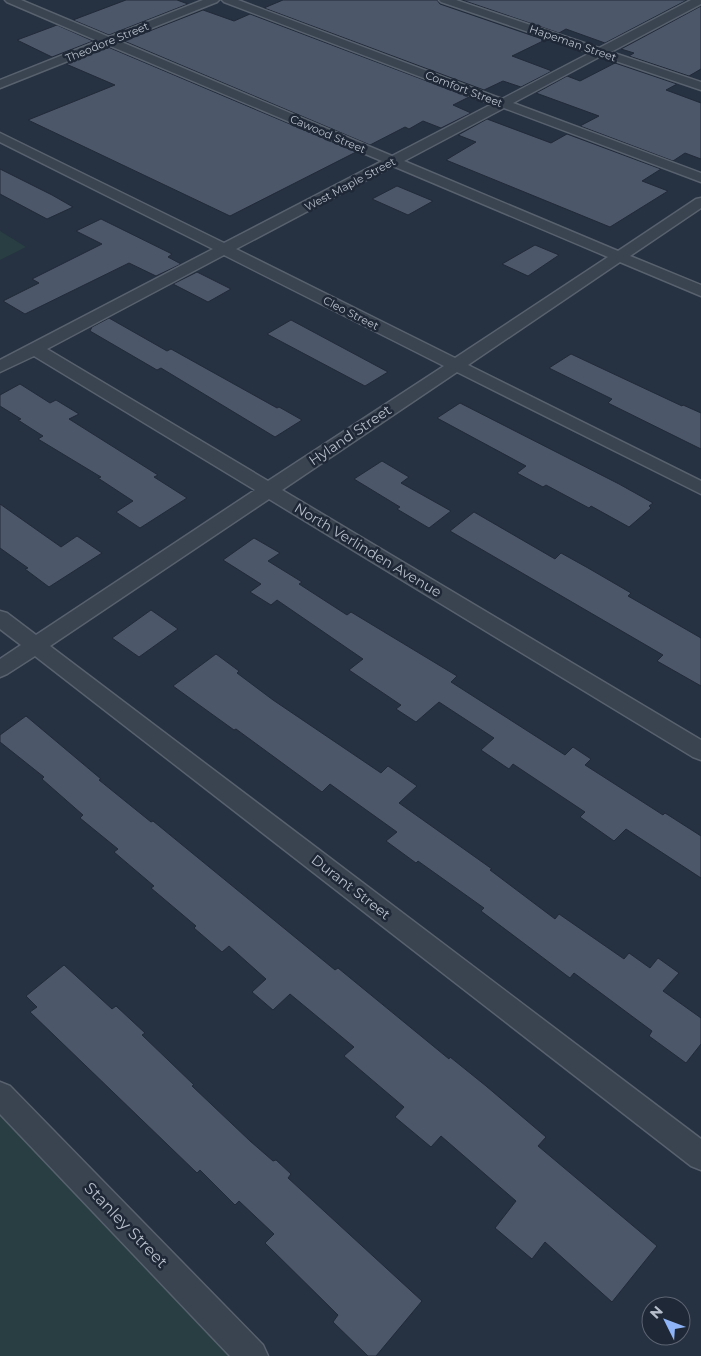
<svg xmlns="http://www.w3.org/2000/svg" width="701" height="1356" font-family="Montserrat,sans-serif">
<rect width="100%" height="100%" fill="#263141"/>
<g fill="#283e42">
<path d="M0,231L26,247L0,260Z"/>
<path d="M0,1085L262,1356H0Z"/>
</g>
<g fill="#4c576a" stroke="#212a38">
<path d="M126,0H177L188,4L109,35L73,20Z"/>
<path d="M283,0H437L440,4L545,40L512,56L552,71L521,87L503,81L484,90L264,8Z"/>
<path d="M462,0H687L605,43L566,29L559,33Z"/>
<path d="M701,6V69L689,76L629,56L634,53L621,49Z"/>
<path d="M203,10L234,21L250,14L469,97L453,105L471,113L441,128L423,121L409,129L405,127L370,145L124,41Z"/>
<path d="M57,25L93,41L52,57L17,40Z"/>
<path d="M108,47L356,152L230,216L28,120L115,85L66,64Z"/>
<path d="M615,63L677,84L666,90L701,103V159L685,153L673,161L580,126L599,116L536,93L567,76L580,81Z"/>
<path d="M487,119L551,143L567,134L661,169L642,181L668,191L610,227L446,160L476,142L458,135Z"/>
<path d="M0,169L52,195L73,207L47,219L0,194Z"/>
<path d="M397,186L433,201L408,215L372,199Z"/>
<path d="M101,219L172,254L168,257L181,264L156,276L129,263L25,314L3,301L39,283L32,279L102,244L76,231Z"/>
<path d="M535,245L559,255L528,276L502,264Z"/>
<path d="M197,272L231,289L208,302L173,284Z"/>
<path d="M109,318L167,351L171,349L277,408L279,407L302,420L275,437L161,368L157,370L90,331L92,327Z"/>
<path d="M291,320L388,372L365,386L267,334Z"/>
<path d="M571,354L682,406L683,405L701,413V449L608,403L612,399L549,368Z"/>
<path d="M20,384L50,403L56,400L79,414L69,419L158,475L154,477L187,498L140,528L116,512L133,501L98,478L101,477L38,439L43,436L18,420L21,419L0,406V395Z"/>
<path d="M460,403L619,484L653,503L649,506L651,508L629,527L591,506L589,508L546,485L543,487L517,473L526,466L437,418Z"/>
<path d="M382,461L409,477L401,483L451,511L429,528L397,509L400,507L354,479Z"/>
<path d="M0,504L61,547L77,536L102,553L49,587L25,569L28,568L0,548Z"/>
<path d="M474,512L555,559L561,553L588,568L631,593L628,596L701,638V686L657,661L663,655L450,531Z"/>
<path d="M254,538L280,553L268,561L302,582L299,584L347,615L351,612L457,676L451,682L565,755L573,747L591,759L585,765L663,815L665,813L701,836V878L626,829L614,841L580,817L585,812L513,764L509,769L481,750L494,738L439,702L416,722L396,709L401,705L349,670L363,659L277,600L271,605L250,592L261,584L223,560Z"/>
<path d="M151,610L178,629L139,657L112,638Z"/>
<path d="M216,654L239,671L237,673L273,700L381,773L388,766L417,786L399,803L492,869L490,870L555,919L559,914L624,959L629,953L650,968L658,958L679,973L663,991L701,1018V1044L686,1063L649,1036L652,1031L574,973L570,978L481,911L484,908L418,861L416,863L386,841L397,832L330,784L322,792L236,729L234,730L173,686Z"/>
<path d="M26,716L101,779L99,780L151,822L153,821L335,970L338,968L449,1059L450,1057L486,1086L546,1137L538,1146L657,1246L612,1302L545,1242L532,1259L495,1228L516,1201L441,1136L431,1147L395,1117L404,1107L344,1056L354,1047L290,994L273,1010L252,992L266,979L229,946L222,952L194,928L196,926L151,888L154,886L114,852L118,849L80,818L83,815L42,779L44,777L0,742V735Z"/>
<path d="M64,965L112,1009L116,1006L145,1033L142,1035L194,1085L192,1086L250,1141L273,1161L276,1160L291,1174L288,1178L422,1301L376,1356H368L333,1322L338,1315L265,1243L274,1234L239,1201L235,1205L200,1170L197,1173L30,1012L37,1007L26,996Z"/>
</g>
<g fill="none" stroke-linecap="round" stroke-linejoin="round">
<defs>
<g id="minor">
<path d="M5,0H21L109,37L203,0H219L217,2L119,41L392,156L492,104L224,2L222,0H238L502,99L590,53L441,2L439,0H456L599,48L691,0H701V4L611,52L701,82V90L601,56L513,103L701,173V182L504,108L404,161L618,251L696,199L701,198V208L630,256L701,285V296L620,262L468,365L701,481V494L457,372L282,490L701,740V760L693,757L269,499L50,646L701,1139V1170L691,1166L35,656L7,674L0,677V659L21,645L0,629V611L7,613L36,635L255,490L34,356L0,372V360L213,249L0,142V133L224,243L382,161L108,45L0,88V80L98,41L7,2ZM393,166L608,257L455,358L236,249ZM224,255L444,366L268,481L47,349Z"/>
<path d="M0,1082L10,1086L263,1345L268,1356H230L0,1114Z"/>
</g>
</defs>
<use href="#minor" stroke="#58616e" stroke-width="3"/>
<use href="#minor" fill="#3a4350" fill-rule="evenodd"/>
</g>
<g text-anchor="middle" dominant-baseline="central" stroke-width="5" stroke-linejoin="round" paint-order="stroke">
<g font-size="11" fill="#b7becb" stroke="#1f2836">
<text transform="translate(107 42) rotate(-22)">Theodore Street</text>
<text transform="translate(573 43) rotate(19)">Hapeman Street</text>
<text transform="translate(464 89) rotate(21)">Comfort Street</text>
<text transform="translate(328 134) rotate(23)">Cawood Street</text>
<text transform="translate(350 184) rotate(-28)">West Maple Street</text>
<text transform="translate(351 313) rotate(27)">Cleo Street</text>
</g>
<g font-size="14" fill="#b7becb" stroke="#1f2836">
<text transform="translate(350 435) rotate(-34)">Hyland Street</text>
<text transform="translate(368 550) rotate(31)">North Verlinden Avenue</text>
<text transform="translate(351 887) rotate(38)">Durant Street</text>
</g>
<g font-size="16" fill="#b7becb" stroke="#1f2836">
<text transform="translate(126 1225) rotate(46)">Stanley Street</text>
</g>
</g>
<g transform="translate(666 1321) rotate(312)"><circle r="24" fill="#1f2836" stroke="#5c6472"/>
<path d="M0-4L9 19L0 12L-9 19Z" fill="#8fb5f8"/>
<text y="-8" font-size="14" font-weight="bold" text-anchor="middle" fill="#b7becb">N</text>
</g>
</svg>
